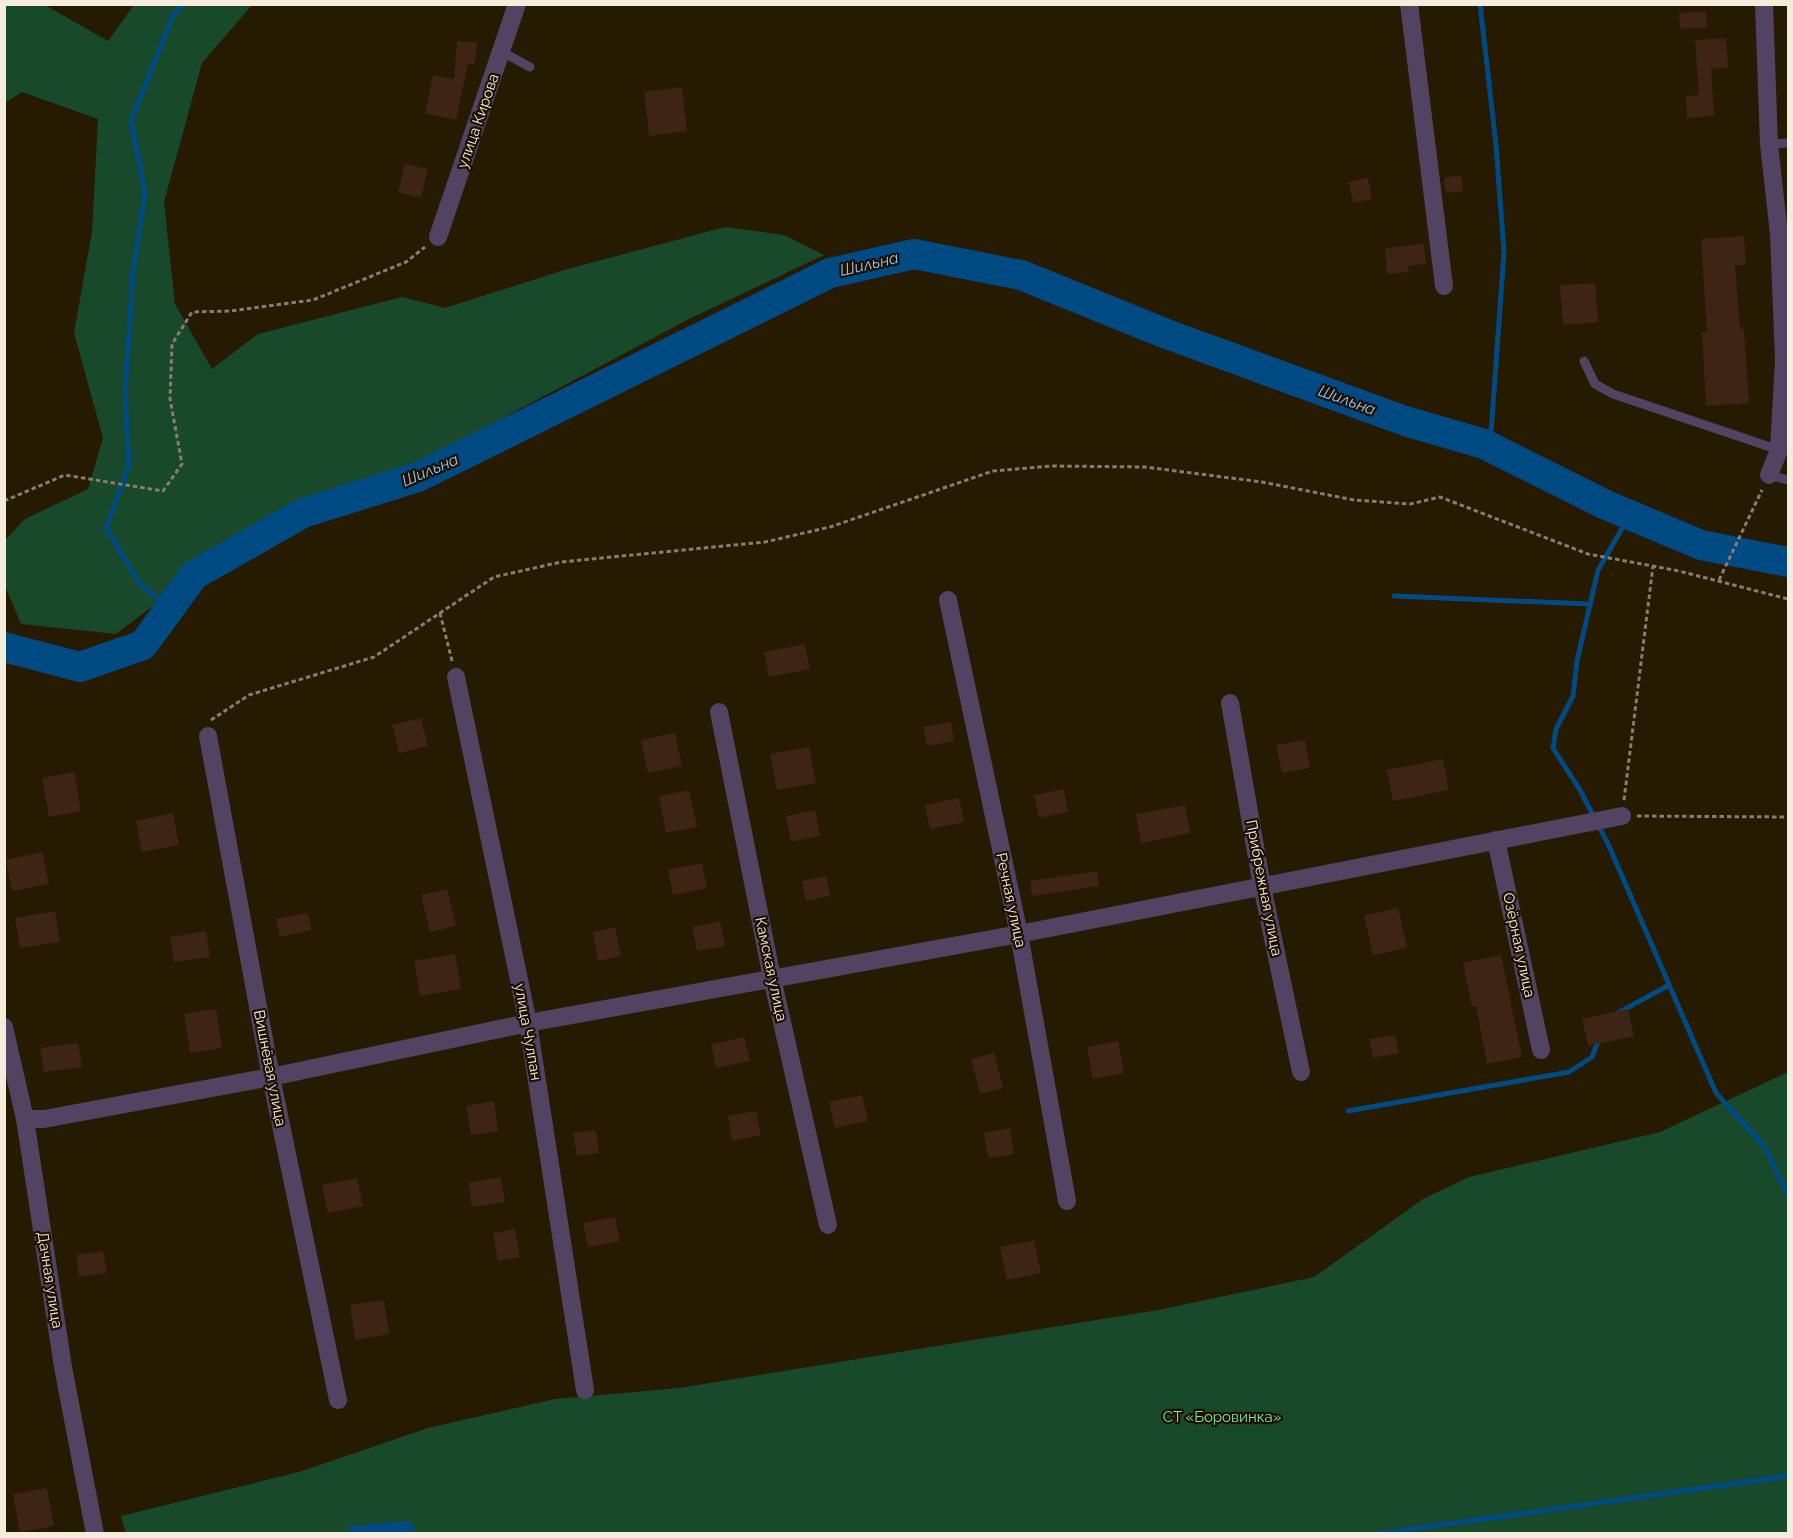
<svg xmlns="http://www.w3.org/2000/svg" width="1793" height="1538" font-family="Raleway,sans-serif">
<rect width="100%" height="100%" fill="#261a00"/>
<g fill="#18492a">
<path d="M5,4L45,5L108,41L134,5H252L202,63L164,202L175,304L212,369L258,334L402,297L445,308L564,270L725,227L784,235L824,255L689,319L409,468L300,505L194,575L116,634L21,624L5,586V540L25,519L88,489L103,438L74,333L92,232L98,119L22,92L5,103Z"/>
<path d="M1788,1072V1533L126,1534L121,1516L299,1472L428,1428L555,1399L679,1388L1158,1310L1314,1277L1423,1199L1469,1177L1660,1132Z"/>
</g>
<path fill="#004a84" d="M407,1521L412,1524L415,1533H346L350,1526Z"/>
<g fill="none" stroke-linecap="round" stroke-linejoin="round">
<g stroke="#004a84" stroke-width="5">
<path d="M1480,4L1496,145L1504,252L1490,447"/>
<path d="M1630,515L1598,570L1577,661L1573,696L1556,729L1553,748L1580,790L1609,846L1716,1093L1764,1146L1788,1195"/>
<path d="M1394,596L1590,604"/>
<path d="M170,608L140,584L106,528L129,465L125,392L133,272L145,193L131,121L173,15L183,4"/>
<path d="M1618,1013L1669,985"/>
<path d="M1348,1111L1569,1072L1592,1057L1599,1039"/>
<path d="M1376,1534L1788,1476"/>
</g>
<path stroke="#004a84" stroke-width="30" d="M4,647L80,667L143,645L194,575L303,513L418,477L830,273L914,254L1021,275L1164,333L1405,421L1484,444L1606,505L1701,545L1788,562"/>
</g>
<g fill="#3d2415">
<path d="M1706,11L1707,27L1680,29L1679,13Z"/>
<path d="M1726,38L1728,68L1711,69L1714,116L1687,118L1686,96L1699,95L1695,40Z"/>
<path d="M457,41L477,42L475,64H468L456,120L425,113L433,75L454,79Z"/>
<path d="M682,87L687,131L649,136L644,92Z"/>
<path d="M405,164L428,169L421,198L398,192Z"/>
<path d="M1461,175L1463,191L1446,193L1444,178Z"/>
<path d="M1368,178L1372,199L1353,203L1349,182Z"/>
<path d="M1744,236L1746,265H1735L1740,329H1744L1749,403L1706,406L1702,332H1707L1701,239Z"/>
<path d="M1424,244L1426,264L1408,266L1409,272L1387,274L1385,248Z"/>
<path d="M1595,283L1598,322L1563,325L1560,285Z"/>
<path d="M805,644L810,669L769,677L764,652Z"/>
<path d="M421,718L428,746L399,753L392,725Z"/>
<path d="M951,722L954,741L927,746L923,727Z"/>
<path d="M675,733L682,766L648,773L641,740Z"/>
<path d="M1305,740L1310,768L1282,773L1276,745Z"/>
<path d="M809,747L816,783L777,790L770,754Z"/>
<path d="M1443,759L1449,790L1393,801L1387,770Z"/>
<path d="M74,772L81,811L49,817L42,778Z"/>
<path d="M1064,789L1068,812L1039,818L1034,795Z"/>
<path d="M689,790L697,827L666,833L659,796Z"/>
<path d="M959,798L964,822L930,829L925,805Z"/>
<path d="M1185,805L1190,833L1141,843L1136,814Z"/>
<path d="M815,810L820,836L791,842L786,816Z"/>
<path d="M173,813L179,845L142,852L136,821Z"/>
<path d="M42,852L49,884L12,891L6,860Z"/>
<path d="M702,863L707,888L673,895L668,870Z"/>
<path d="M1097,871L1099,886L1032,896L1030,881Z"/>
<path d="M826,876L830,896L806,901L802,881Z"/>
<path d="M447,889L456,926L430,932L421,895Z"/>
<path d="M1398,908L1407,948L1373,955L1364,915Z"/>
<path d="M55,911L60,942L20,948L15,918Z"/>
<path d="M308,913L312,930L280,937L276,919Z"/>
<path d="M720,921L725,946L697,951L692,927Z"/>
<path d="M615,927L621,956L598,961L593,932Z"/>
<path d="M206,931L210,957L174,962L170,937Z"/>
<path d="M455,954L461,989L420,996L414,961Z"/>
<path d="M1501,955L1522,1057L1487,1064L1476,1006L1472,1007L1463,963Z"/>
<path d="M216,1009L222,1048L190,1053L184,1014Z"/>
<path d="M1628,1009L1634,1036L1588,1046L1582,1019Z"/>
<path d="M1395,1035L1399,1053L1373,1058L1369,1039Z"/>
<path d="M744,1037L750,1061L716,1068L711,1044Z"/>
<path d="M1118,1041L1124,1073L1093,1079L1087,1047Z"/>
<path d="M78,1043L82,1067L44,1072L40,1048Z"/>
<path d="M994,1053L1003,1088L980,1094L971,1059Z"/>
<path d="M862,1095L868,1121L835,1128L829,1102Z"/>
<path d="M494,1101L498,1131L471,1135L466,1106Z"/>
<path d="M756,1111L761,1135L732,1141L728,1116Z"/>
<path d="M1010,1128L1014,1154L988,1158L984,1133Z"/>
<path d="M596,1130L599,1153L577,1156L573,1133Z"/>
<path d="M501,1177L505,1202L472,1207L468,1183Z"/>
<path d="M357,1178L363,1206L328,1213L322,1185Z"/>
<path d="M615,1217L620,1241L588,1247L583,1223Z"/>
<path d="M515,1229L520,1257L498,1261L493,1233Z"/>
<path d="M1034,1240L1041,1273L1007,1280L1000,1247Z"/>
<path d="M103,1251L107,1273L79,1277L76,1255Z"/>
<path d="M384,1300L389,1334L355,1340L350,1305Z"/>
<path d="M47,1488L54,1526L20,1532L13,1494Z"/>
</g>
<g fill="none" stroke-linecap="round" stroke-linejoin="round">
<g stroke="#887e69" stroke-width="3" stroke-dasharray="4.5 3" stroke-linecap="butt">
<path d="M4,501L65,475L163,491L182,464L170,399L172,344L192,312L230,311L313,300L406,262L425,247"/>
<path d="M1719,580L1762,490"/>
<path d="M440,613L452,661"/>
<path d="M211,720L249,695L374,657L494,577L561,562L765,542L830,527L993,471L1052,466L1145,467L1262,482L1354,500L1410,504L1440,497L1588,554L1679,571L1788,599"/>
<path d="M1624,800L1653,566"/>
<path d="M1637,816L1788,817"/>
</g>
<g stroke="#514361" stroke-width="9">
<path d="M502,52L530,67"/>
<path d="M1769,144L1788,143"/>
<path d="M1584,361L1595,384L1613,394L1779,450"/>
<path d="M1769,475L1788,480"/>
</g>
<g stroke="#514361" stroke-width="18">
<path d="M1409,4L1444,286"/>
<path d="M1764,4L1769,144L1779,234L1784,360L1779,450L1769,475"/>
<path d="M438,237L517,4"/>
<path d="M948,600L1019,934L1067,1201"/>
<path d="M456,677L528,1023L585,1390"/>
<path d="M1230,703L1262,886L1301,1072"/>
<path d="M719,712L772,978L828,1225"/>
<path d="M208,736L271,1077L338,1400"/>
<path d="M1496,840L1541,1050"/>
<path d="M4,1027L25,1119L63,1367L95,1534"/>
<path d="M25,1119H44L271,1077L528,1023L1019,934L1622,816"/>
</g>
</g>
<g text-anchor="middle" dominant-baseline="central" stroke-width="4.5" stroke-linejoin="round" paint-order="stroke">
<g font-size="15" fill="#f5ecdc" stroke="#1d1000">
<text transform="translate(478 121) rotate(-71)">улица Кирова</text>
<text transform="translate(1264 888) rotate(79)">Прибрежная улица</text>
<text transform="translate(1011 900) rotate(78)">Речная улица</text>
<text transform="translate(1519 945) rotate(78)">Озёрная улица</text>
<text transform="translate(771 969) rotate(78)">Камская улица</text>
<text transform="translate(528 1032) rotate(80)">улица Чулпан</text>
<text transform="translate(270 1068) rotate(79)">Вишнёвая улица</text>
<text transform="translate(50 1280) rotate(81)">Дачная улица</text>
</g>
<g font-size="15" fill="#7ae99e" stroke="#1d1000">
<text x="1222" y="1417">СТ «Боровинка»</text>
</g>
<g font-size="16" font-style="italic" fill="#95c5f7" stroke="#1d1000">
<text transform="translate(869 264) rotate(-13)">Шильна</text>
<text transform="translate(1347 400) rotate(20)">Шильна</text>
<text transform="translate(430 470) rotate(-23)">Шильна</text>
</g>
</g>
<rect width="1793" height="1538" fill="none" stroke="#f5ecdc" stroke-width="12"/>
</svg>
